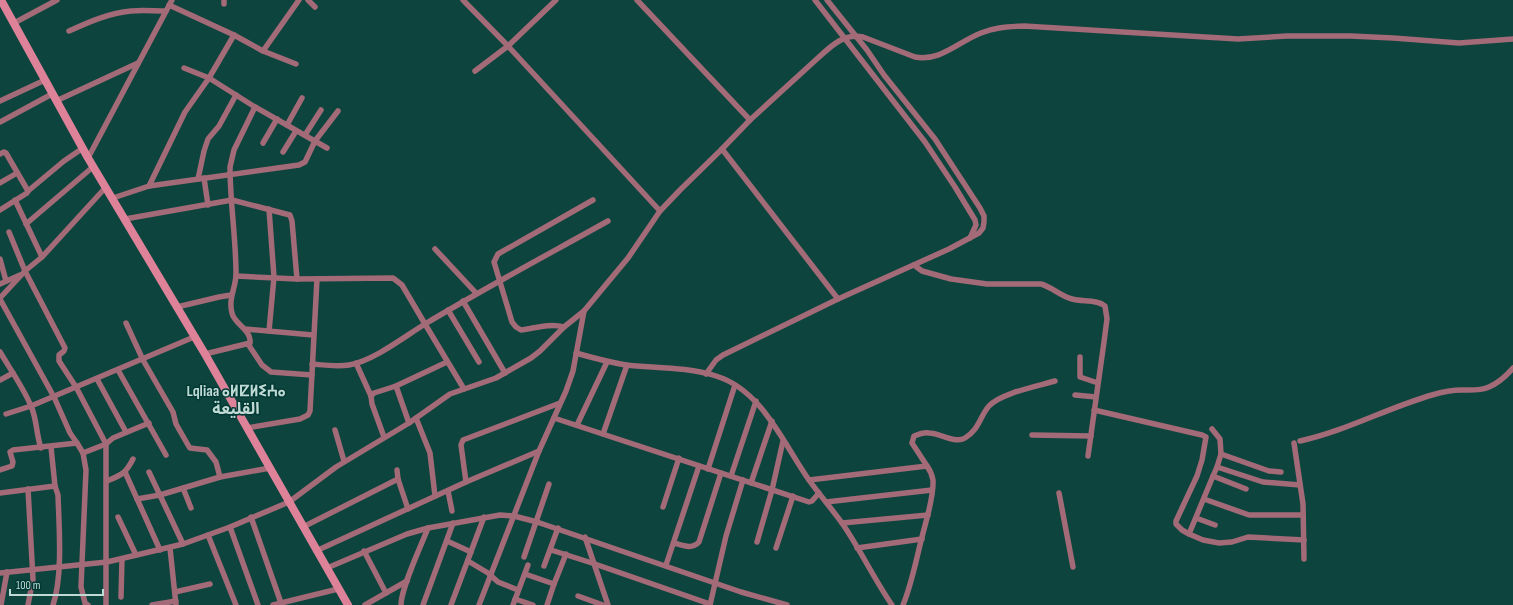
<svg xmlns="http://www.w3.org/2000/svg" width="1513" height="605" font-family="'Sofia Sans Condensed','Noto Sans Arabic','Noto Sans Tifinagh',sans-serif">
<rect width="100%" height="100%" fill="#0d443e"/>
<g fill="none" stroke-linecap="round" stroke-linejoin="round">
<g stroke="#a36a77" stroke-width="5.5">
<path d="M308,0L315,7"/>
<path d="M463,0L508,46L660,211"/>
<path d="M637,0L750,120"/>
<path d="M815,0L925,142L955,187L975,220L976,225L970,238"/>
<path d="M224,4V0"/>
<path d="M14,23L57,0"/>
<path d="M69,31C89,22 109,13 131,11C142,10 154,11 166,11"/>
<path d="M234,35L263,51L296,64"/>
<path d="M263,51L299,0"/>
<path d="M184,68L209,78L255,107L327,148"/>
<path d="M475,71L508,46L556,0"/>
<path d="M0,101L45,80"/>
<path d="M56,101L138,63"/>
<path d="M0,122L52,94"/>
<path d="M287,125L302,98"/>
<path d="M305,135L321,110"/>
<path d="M263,143L277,119"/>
<path d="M722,149L838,299"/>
<path d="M283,152L296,131"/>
<path d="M0,154L4,152L6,153L28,191L27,193L0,210"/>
<path d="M88,158L172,0"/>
<path d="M204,178L208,205"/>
<path d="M198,179L204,151L208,139L219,126L236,95"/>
<path d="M0,183L17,173"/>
<path d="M149,186L185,112L209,78L234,35L169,5"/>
<path d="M28,191L64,161L83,148"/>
<path d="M113,198L149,186L299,165L305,162L315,141L338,111"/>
<path d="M15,200L42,257"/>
<path d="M125,219L232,200L286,214L290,215L292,221L297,279"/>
<path d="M26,224L94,166"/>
<path d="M9,232L25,271L65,348L64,351L59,355V361L76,387L106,444V605"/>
<path d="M435,249L476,293"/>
<path d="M0,259L6,281"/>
<path d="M914,265L922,271L951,279L987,284H1041C1052,287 1060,296 1072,299C1082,302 1097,299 1105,306L1107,319L1104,342L1088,456"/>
<path d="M236,276L297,279L393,278L402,285L425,324C485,288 547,255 608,221"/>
<path d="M0,284L20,275"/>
<path d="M0,298L25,271L42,257L106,187"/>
<path d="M0,299L54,397L70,433L77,443"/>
<path d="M463,301L505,373"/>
<path d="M177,307L219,297L231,295"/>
<path d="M448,310L479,362"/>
<path d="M126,323L143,360L173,412L176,424L188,445L190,448L207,450L216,462L220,477"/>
<path d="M564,327C549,323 536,328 521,330L516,327L512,322L494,262L498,254L593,200"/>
<path d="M245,329L313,335"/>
<path d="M269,331L274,277L269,209"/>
<path d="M248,344L262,365L271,372L312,375"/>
<path d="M0,352C10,369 23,387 31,406C37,419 36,434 41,448"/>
<path d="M576,353C593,358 609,362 626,365C655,368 688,367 716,376C762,390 783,443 809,480C819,494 831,508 842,523C860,549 874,579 892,605"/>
<path d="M205,354L250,343C252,330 234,324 232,313C228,299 236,287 236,274C236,238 230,203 230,167L234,150L255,107"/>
<path d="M1080,357V377L1098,383"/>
<path d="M356,363L371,396"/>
<path d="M312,364C324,365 337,367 349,365C373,361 404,337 425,324L464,389"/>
<path d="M118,370L166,455"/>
<path d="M706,374L716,360L723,355L838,299L949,249L979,233L983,228L984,222V216L980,208L935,139L884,75L867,50L827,0"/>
<path d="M97,379L126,432"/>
<path d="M0,380L13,373"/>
<path d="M396,386L409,423"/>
<path d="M1075,395L1096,397"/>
<path d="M1094,410L1202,435L1206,437L1202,460L1197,476L1176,521V524L1182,530L1189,534"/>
<path d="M6,414L31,406L194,337"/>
<path d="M416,418L430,453L435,496"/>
<path d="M554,418L809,502L812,501L819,493"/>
<path d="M577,425L607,362"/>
<path d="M247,428L300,419L308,415L310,411L317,279"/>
<path d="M1212,429L1220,439L1221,454L1269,471L1281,472"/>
<path d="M335,430L344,461"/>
<path d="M603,434L627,365"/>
<path d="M1032,435L1091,436"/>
<path d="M384,437L372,404L371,396L374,393L396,386L447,362"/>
<path d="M1300,441C1346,431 1387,408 1432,395C1442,392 1452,390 1462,390C1471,390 1480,391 1489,387C1498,383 1507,375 1513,368"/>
<path d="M1294,443L1303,504L1304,559"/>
<path d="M51,447L55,486L58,495C59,526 63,576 53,605"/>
<path d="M83,453L106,444L113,438L149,423"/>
<path d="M1221,454L1217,467L1263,482L1300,485"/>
<path d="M927,466L912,443L914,436C919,434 924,432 929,433C940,433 955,444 965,438C979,430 980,416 989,406C1001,393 1038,386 1055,381"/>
<path d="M1217,467L1213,476L1246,489"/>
<path d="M708,469L735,385"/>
<path d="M0,470L12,466L13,462L10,452L13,450L77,443L83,453L86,470L81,587L85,603L88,605"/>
<path d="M397,470L398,479L408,509"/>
<path d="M125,472L160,550"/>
<path d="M149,472L183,544"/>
<path d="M731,476L756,401"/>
<path d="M1213,476L1189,534L1203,540L1219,543L1232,542L1248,537L1304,540"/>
<path d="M809,480L927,466C930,470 932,475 933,480C934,497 926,521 922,537C916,560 912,583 903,605"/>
<path d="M107,481C122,475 126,473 133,459"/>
<path d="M466,482L461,445L463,440L560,403"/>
<path d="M751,483L772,421"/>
<path d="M183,488L191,508"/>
<path d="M28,489L33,579L28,605"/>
<path d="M448,491L452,511"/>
<path d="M0,493L55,486"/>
<path d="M1059,493L1073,567"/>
<path d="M137,499L160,495L220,477L270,468"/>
<path d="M1204,499L1249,515H1303"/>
<path d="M826,502L932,490"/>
<path d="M663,507L679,458"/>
<path d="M118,517L136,555"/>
<path d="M251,517L281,603L273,605"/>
<path d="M1196,518L1215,525"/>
<path d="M842,523L928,515"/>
<path d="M230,527L258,605"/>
<path d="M303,527L398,479"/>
<path d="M208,535L236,605"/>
<path d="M585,537L608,605"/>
<path d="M447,541L471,552"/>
<path d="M757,542L772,490L783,441"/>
<path d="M674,543C682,545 692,550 699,542L721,473"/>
<path d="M170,548L176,605"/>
<path d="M776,548L793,496"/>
<path d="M857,548L922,539"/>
<path d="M551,550L592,563L710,604"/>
<path d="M316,551L466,482L539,451"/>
<path d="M364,551L386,593"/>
<path d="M524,557L549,484"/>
<path d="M468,561L488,573L498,582L518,590"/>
<path d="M666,565L699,466"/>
<path d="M544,566L558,528"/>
<path d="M327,568L407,534L428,528"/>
<path d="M0,573L107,562L183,544L230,527L289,502L336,467L409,423L450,394L496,378L531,358L540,351L564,327L584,311L628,258L660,211L680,190L722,149L750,120L819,57C832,45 845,33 863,37L915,57C940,62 958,42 981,33C995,27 1009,27 1024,26L1238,39L1287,36H1351L1393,38L1459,43L1513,39"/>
<path d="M525,574L554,584"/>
<path d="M175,592L210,584"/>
<path d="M578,596L603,605"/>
<path d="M121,597L122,559"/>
<path d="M515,599L533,605"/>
<path d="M281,603L338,589"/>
<path d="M1,605L7,572"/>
<path d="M152,605L176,601"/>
<path d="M365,605L407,581"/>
<path d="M401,605C401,588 421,546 428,528L500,515L514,516L537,522L741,592L787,605"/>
<path d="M423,605L453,523"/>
<path d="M451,605L484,517"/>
<path d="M479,605L539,451L566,391L573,371L584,311"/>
<path d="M513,605L528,565"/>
<path d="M547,605L554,584L566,554"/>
<path d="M710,605L726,536L743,480"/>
</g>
<path stroke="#dd8298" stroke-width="8" d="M1,0L88,158L205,354L348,605"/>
</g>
<g text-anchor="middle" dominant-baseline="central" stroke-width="3" stroke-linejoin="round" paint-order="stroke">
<g font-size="16" font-weight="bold" fill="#bfd9d4" stroke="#003934">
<text x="236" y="391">Lqliaa ⴰⵍⵇⵍⵉⵄⴰ<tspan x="236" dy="18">القليعة</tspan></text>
</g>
</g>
<path d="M10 589v6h93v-6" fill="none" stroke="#bfd9d4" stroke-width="2"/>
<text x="16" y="589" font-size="12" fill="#bfd9d4" stroke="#003934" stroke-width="3" paint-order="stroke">100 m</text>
</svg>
